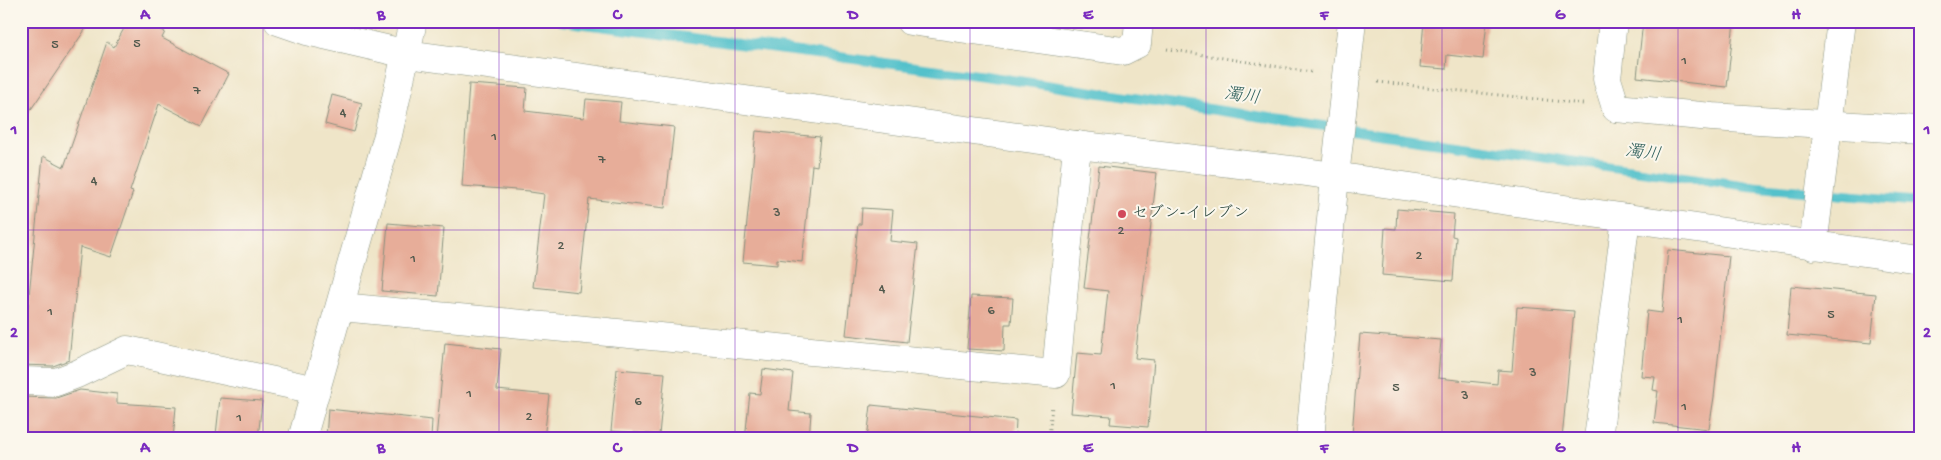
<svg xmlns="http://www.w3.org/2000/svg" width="1941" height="460" font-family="'Gochi Hand','Klee One',sans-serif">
<rect width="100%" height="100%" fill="#fbf7ec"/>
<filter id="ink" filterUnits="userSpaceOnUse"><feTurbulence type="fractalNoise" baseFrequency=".02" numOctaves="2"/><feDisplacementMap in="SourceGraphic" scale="10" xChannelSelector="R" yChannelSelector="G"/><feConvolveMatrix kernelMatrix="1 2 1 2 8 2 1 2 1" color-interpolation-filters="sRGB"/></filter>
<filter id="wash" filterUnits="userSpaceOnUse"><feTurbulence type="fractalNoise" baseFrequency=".0096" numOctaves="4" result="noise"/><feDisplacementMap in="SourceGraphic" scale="20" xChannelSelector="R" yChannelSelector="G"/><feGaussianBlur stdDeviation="1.12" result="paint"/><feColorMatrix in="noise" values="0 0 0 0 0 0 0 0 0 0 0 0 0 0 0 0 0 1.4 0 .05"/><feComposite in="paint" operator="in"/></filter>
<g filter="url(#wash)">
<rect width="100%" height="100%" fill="#efe5c8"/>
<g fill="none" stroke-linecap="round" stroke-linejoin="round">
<path stroke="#53c1cb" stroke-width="10" d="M561,21L985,76L1412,139L1748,186L1920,202"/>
</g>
<g id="blocks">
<g fill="#e7ad99">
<path d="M21,21H91L21,124Z"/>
<path d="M128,21H145L165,32L162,38L229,74L202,126L159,104L130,191L133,192L111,257L80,247L69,360L53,366L22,365L43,156L64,167L107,42L114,47Z"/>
<path d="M1424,21H1487L1483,59L1447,55L1446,69L1420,67Z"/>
<path d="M1643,21H1734L1727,87L1637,77Z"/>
<path d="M469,84L527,88L525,111L584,118L586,99L621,102L619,121L674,127L665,208L589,199L579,292L533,287L544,194L530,192V191L462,186Z"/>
<path d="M332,95L362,103L354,132L325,124Z"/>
<path d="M756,131L820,137L817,166L812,165L802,262L777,259V265L743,262Z"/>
<path d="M1099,166L1157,173L1135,358L1154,360L1148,427L1110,424L1111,416L1071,413L1077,353L1101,355L1108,291L1084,288Z"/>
<path d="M862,208L893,210L890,241L918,244L907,342L846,335L858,224H861Z"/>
<path d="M1397,209L1454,214L1452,236L1456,237L1453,281L1382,275L1385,228L1396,229Z"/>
<path d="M388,223L444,228L438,296L382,291Z"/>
<path d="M1668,250L1729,256L1714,397L1709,429L1654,423L1658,391L1653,390L1655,377L1641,376L1647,311L1662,313Z"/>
<path d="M1791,286L1876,294L1871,343L1787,335Z"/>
<path d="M971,296L1013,298L1011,324H1005L1004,351L967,349Z"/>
<path d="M1517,307L1574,311L1562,439H1397L1352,435L1360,334L1441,340L1438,378L1497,384L1498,370L1512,371Z"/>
<path d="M445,343L501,349L497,390L549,395L544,439H436Z"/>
<path d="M617,369L665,373L659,435L611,431Z"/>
<path d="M763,369L793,373L789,411L811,413L809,439H745L750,393L760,394Z"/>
<path d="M80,390L117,394V403L176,407L173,439H21V397L56,398Z"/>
<path d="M220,398L262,401L258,439L216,435Z"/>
<path d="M871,405L1016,420L1015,439H867Z"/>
<path d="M328,409L432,420L431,439H326Z"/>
</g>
</g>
</g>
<g filter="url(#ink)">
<use href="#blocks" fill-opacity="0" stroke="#87917e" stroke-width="1"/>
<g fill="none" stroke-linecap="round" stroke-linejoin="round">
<defs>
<g id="minor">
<path d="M278,21L307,31L407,54L1077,145L1299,171L1920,260"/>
<path d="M910,21L1123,51L1137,44L1139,21"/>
<path d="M1616,108L1712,117L1920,130"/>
<path d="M1813,246L1841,21"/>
<path d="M341,307L1056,374L1077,145"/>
<path d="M21,381L56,382L77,374L127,350L316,390"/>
<path d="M302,439L388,135L413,21"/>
<path d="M1600,439H1598L1626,218"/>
</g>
<g id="tertiary">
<path d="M1613,21L1607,79L1616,108"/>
<path d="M1310,439L1335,177L1352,21"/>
</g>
</defs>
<use href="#minor" stroke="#87917e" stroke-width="29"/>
<use href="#tertiary" stroke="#87917e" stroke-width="29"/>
<g stroke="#87917e" stroke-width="3" stroke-dasharray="1 4" stroke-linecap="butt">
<path d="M1167,49L1311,72"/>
<path d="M1378,82L1583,104"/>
<path d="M1049,439L1052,405"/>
</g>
<use href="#minor" stroke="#fff" stroke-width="28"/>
<use href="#tertiary" stroke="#fff" stroke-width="28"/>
</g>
</g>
<path fill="none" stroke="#7b2cbf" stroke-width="1" stroke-opacity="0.55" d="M263,21V439M499,21V439M735,21V439M970,21V439M1206,21V439M1442,21V439M1678,21V439M21,230H1920"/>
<circle fill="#d1495b" stroke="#fbf7ec" stroke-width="2" cx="1122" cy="214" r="5"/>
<g text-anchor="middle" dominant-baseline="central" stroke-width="4" stroke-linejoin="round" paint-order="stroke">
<g font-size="14" fill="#51594d">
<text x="137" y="44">5</text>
<text x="55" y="45">5</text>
<text x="1684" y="61">1</text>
<text x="197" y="91">7</text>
<text x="343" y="113">4</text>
<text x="494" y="137">1</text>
<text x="602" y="160">7</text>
<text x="94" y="181">4</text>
<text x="777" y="213">3</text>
<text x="1121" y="231">2</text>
<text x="561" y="246">2</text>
<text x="1419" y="256">2</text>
<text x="413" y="259">1</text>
<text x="882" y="289">4</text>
<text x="991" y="311">6</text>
<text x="50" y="312">1</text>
<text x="1831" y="315">5</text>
<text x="1680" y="320">1</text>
<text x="1533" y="373">3</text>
<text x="1113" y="386">1</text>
<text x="1396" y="388">5</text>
<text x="469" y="394">1</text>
<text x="1465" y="396">3</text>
<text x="638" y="402">6</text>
<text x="1684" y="407">1</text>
<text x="529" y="417">2</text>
<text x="239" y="418">1</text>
</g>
<g font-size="16" fill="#1f3d34" stroke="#fbf7ec" text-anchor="start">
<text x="1132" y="214">セブン-イレブン</text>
</g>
<g font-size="18" font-style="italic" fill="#2c5e5a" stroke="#fbf7ec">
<text transform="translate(1242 97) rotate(8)">濁川</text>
<text transform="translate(1643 154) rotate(8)">濁川</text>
</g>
</g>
<rect width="1941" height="460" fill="none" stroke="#fbf7ec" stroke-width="55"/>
<rect x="28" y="28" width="1886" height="404" fill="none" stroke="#7b2cbf" stroke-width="2"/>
<g font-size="16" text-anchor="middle" font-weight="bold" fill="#7b2cbf">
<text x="145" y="19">A</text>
<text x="381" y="19">B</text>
<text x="617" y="19">C</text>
<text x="853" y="19">D</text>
<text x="1088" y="19">E</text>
<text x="1324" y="19">F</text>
<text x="1560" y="19">G</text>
<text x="1796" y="19">H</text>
<text x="14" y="134">1</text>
<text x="1927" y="134">1</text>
<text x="14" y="337">2</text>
<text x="1927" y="337">2</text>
<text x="145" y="452">A</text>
<text x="381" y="452">B</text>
<text x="617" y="452">C</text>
<text x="853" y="452">D</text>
<text x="1088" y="452">E</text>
<text x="1324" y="452">F</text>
<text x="1560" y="452">G</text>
<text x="1796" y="452">H</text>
</g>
</svg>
